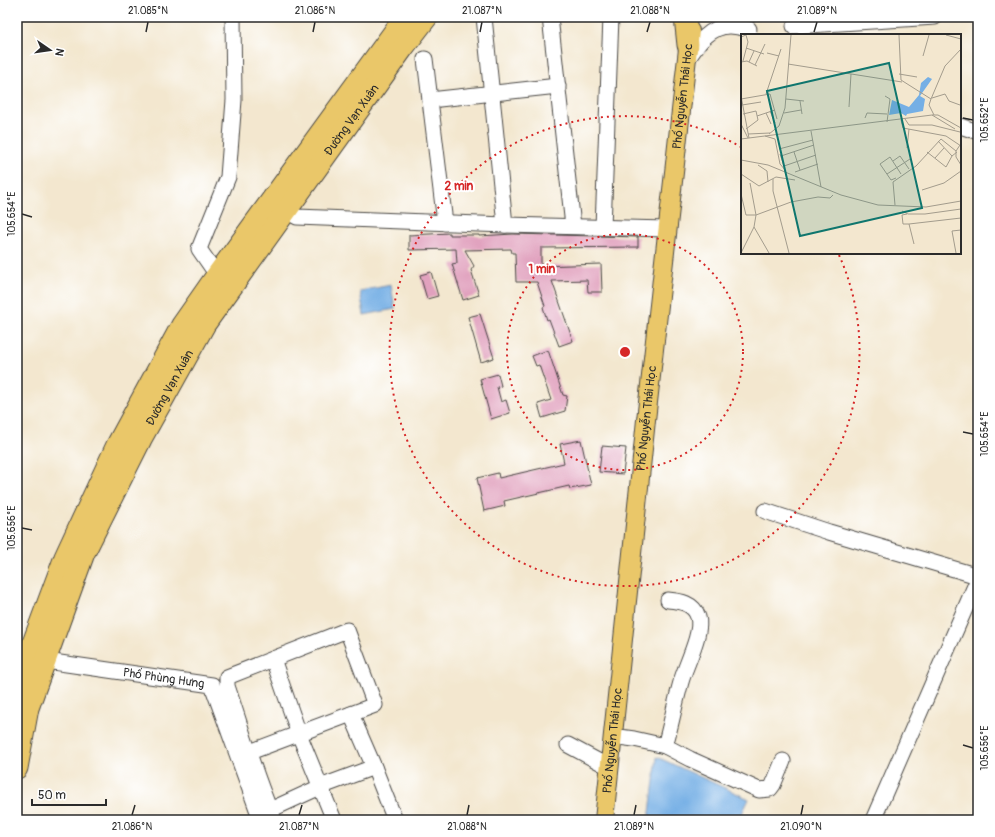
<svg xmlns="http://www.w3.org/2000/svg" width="995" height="837" font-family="Pangolin,sans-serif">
<rect width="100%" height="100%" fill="#fff"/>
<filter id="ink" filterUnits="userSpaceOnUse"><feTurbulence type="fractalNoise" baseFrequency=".025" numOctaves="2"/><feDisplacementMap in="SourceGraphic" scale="8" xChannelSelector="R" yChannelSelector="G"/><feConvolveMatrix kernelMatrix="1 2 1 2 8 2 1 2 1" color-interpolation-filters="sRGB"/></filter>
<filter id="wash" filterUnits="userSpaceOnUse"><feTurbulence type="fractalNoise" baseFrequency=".012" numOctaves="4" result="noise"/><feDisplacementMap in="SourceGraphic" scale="16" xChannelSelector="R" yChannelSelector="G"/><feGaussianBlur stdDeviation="0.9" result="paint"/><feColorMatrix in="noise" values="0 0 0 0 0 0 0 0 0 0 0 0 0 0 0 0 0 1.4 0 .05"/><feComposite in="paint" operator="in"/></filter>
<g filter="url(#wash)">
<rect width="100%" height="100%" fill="#f3e7cf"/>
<g fill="#75afe5" stroke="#506d88">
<path d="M391,285L395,309L364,315L360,291Z"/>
<path d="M657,757L749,799L739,820H702L701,818L689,817L688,820H649Z"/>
</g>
<g id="blocks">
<g fill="#e1a1be">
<path d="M450,233V235H479V236L513,234L638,237V247L541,248V266L601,264L602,292H588L587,280L552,281L573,341L559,346L549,319L547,320L543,307L545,306L537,282H516L515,253H512L511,249L465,250L474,266L471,270L479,295L463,300L452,264L457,263L456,249L409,250V235Z"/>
<path d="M431,272L438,296L427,299L420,275Z"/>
<path d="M480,314L494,358L481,362L468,317Z"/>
<path d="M548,350L563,395L567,396L565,411L542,418L538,404L551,400L539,365L536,366L532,356Z"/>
<path d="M498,374L501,386L497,387L501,402L506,400L510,413L491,419L480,379Z"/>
<path d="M581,440L591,485L570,489L569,486L504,501L505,506L484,511L477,478L498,473L499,478L564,463L560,444Z"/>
<path d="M602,446L626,448L623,474L599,472Z"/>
</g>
</g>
</g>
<g filter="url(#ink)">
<use href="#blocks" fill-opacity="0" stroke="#494744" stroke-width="1"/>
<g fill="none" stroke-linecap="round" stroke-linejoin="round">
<defs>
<g id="minor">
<path d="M484,17L505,225"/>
<path d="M550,17L573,226"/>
<path d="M794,26L935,17"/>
<path d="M425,59L445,223"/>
<path d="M687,60C697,45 709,26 730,26C736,26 743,28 749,29"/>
<path d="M430,100L558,86"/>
<path d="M960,126L978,132"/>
<path d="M286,211L297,217L505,225L667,229"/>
<path d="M603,227L611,17"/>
<path d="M217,275L199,249L228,177L234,100L233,17"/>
<path d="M765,511L829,532L978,576"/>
<path d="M273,659L299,734L334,820"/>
<path id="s1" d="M46,661L212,685L261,820"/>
<path d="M612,736L634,739L665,746L690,759L759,790L770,789L773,785L783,761"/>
<path d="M568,745L609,767"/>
<path d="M665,746C671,725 675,703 681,682C685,666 703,633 698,617C694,603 680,601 668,600"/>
<path d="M250,752L375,705L347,630L227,677V686C242,730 255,777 274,820"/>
<path d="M374,767L395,820"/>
<path d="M270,810L320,787L374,767L351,714"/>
<path d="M873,820L978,579"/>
</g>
<g id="major">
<path id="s2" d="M604,820L646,420L690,31"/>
</g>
<g id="highway">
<path d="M685,17L688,45"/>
<path d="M17,686L65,557L117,445L182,325L217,275L405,17"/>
<path id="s3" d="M17,768L28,708L84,553L141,439L205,324L403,48L427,17"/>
</g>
</defs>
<use href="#minor" stroke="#494744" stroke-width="17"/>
<use href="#major" stroke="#494744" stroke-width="20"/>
<use href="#highway" stroke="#494744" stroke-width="23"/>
<use href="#minor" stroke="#fff" stroke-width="15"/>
<use href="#major" stroke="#eac769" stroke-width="18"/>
<use href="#highway" stroke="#eac769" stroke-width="21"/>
</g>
</g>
<path fill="none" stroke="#2b2b2b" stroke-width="1.5" d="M146,32L148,22M313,32L315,22M480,32L482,22M647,32L650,22M814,32L817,22M963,118L973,120M22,214L32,217M963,432L973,434M22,528L32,530M963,745L973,748M132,815L135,805M299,815L302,805M467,815L469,805M634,815L636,805M801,815L803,805"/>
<g fill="none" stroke="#d62828" stroke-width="2" stroke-dasharray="2 4">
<circle cx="625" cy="352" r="118"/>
<path d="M839 255A235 235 0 1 1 741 147"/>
</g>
<g text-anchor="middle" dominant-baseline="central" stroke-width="4" stroke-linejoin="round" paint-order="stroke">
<g font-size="12" fill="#2b2b2b" stroke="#fff">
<text stroke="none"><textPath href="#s2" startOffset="728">Phố Nguyễn Thái Học</textPath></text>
<text stroke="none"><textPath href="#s3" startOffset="736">Đường Vạn Xuân</textPath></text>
<text stroke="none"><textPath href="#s3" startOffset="412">Đường Vạn Xuân</textPath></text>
<text stroke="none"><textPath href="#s2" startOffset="404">Phố Nguyễn Thái Học</textPath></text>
<text stroke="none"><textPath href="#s1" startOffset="119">Phố Phùng Hưng</textPath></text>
<text stroke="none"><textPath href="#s2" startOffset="80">Phố Nguyễn Thái Học</textPath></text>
</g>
</g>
<g transform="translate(741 34)">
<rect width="220" height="220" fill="#f3e7cf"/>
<path d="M187,43L191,45L179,62L184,65L182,77L166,80L165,82L160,79L148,81L151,66L168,73L178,61L180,49Z" fill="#75afe5"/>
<path fill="none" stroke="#a39c8d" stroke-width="1" d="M158,1L160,46L190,65M205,1L220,5M0,3L5,1L7,8L2,27M5,14L23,20M26,19L38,22M182,22L188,1M0,28L6,27L16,32M8,28L13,17M47,30L161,48M14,31L24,10M158,40L176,43M25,60L40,15M0,62L8,104M144,62L149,65L146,88M191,64L204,60L208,67L219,71M0,65L29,60L36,85M45,65L63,67M220,66V81M59,67L61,80M1,71L20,68M108,73L110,40M29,77L34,89M25,79L30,90M43,79L60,76M2,80L15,77L17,86L5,95M191,81L214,95M193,81L188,71L190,65L204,32L220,15M16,82L34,76M124,84L126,79L146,80M164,85L168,91H191L219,98M160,86L162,94L205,102L220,112M0,90L7,104M70,97L80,153M7,100L29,99M28,100L38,92L44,74L50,1M24,102L34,105L39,130L45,137M0,105L191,81H197L220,94M197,107L211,122L216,118M219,111L215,117V123L220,131M166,114L168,95M38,115L72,106M53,118L59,136M186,118L205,133L211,122M39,120L43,132L75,121M40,122L73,111M194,124L203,114M0,126L27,131L100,161L137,171L185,173L220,167M152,127L159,122L168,135M17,131L26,137L27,148M54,138L77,130M0,140L18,152L35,143L54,146M146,140L169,125M155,144L150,146L139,130L149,123L160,140M32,145V157L48,219M181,156L203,149L220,137M0,160L5,181H15L50,168L77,163L89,164L92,161M154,171L152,148L175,132L200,105L215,117M161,177L167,180H184L220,175M166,180L161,181L162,190H168M13,193L28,219M173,210L168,190L220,184M0,219L13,193L15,181L9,149M215,219L211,197L220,196"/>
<path fill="#0f766e" fill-opacity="0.15" stroke="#0f766e" stroke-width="2" d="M148,29L181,174L59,202L26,57Z"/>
<rect width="220" height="220" fill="none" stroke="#2b2b2b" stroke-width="2"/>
</g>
<circle cx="625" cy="352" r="6" fill="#d62828" stroke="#fff" stroke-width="2"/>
<g font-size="12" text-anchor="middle" font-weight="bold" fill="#d62828" stroke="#fff" stroke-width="4" stroke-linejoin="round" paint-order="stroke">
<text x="459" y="190">2 min</text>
<text x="542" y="273">1 min</text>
</g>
<rect width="995" height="837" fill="none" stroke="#fff" stroke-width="44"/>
<g transform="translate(50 50) rotate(103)" stroke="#ffffff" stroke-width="3" paint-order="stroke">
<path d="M0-3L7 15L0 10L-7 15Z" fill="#2b2b2b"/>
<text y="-6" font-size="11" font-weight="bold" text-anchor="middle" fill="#2b2b2b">N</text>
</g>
<path d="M32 799v6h74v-6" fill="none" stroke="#2b2b2b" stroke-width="2"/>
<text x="38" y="799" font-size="12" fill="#2b2b2b" stroke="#ffffff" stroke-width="3" paint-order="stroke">50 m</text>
<rect x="22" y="22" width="951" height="793" fill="none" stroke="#2b2b2b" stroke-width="1.5"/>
<g font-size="10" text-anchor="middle" fill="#2b2b2b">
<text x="148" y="14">21.085°N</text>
<text x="315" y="14">21.086°N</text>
<text x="482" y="14">21.087°N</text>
<text x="650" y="14">21.088°N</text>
<text x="817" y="14">21.089°N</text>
<text transform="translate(984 120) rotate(-90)" y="4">105.652°E</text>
<text transform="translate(11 214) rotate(-90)" y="4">105.654°E</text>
<text transform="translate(984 434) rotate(-90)" y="4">105.654°E</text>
<text transform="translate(11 528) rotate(-90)" y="4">105.656°E</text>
<text transform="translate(984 748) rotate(-90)" y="4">105.656°E</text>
<text x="132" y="830">21.086°N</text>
<text x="299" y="830">21.087°N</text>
<text x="467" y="830">21.088°N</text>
<text x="634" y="830">21.089°N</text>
<text x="801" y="830">21.090°N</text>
</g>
</svg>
